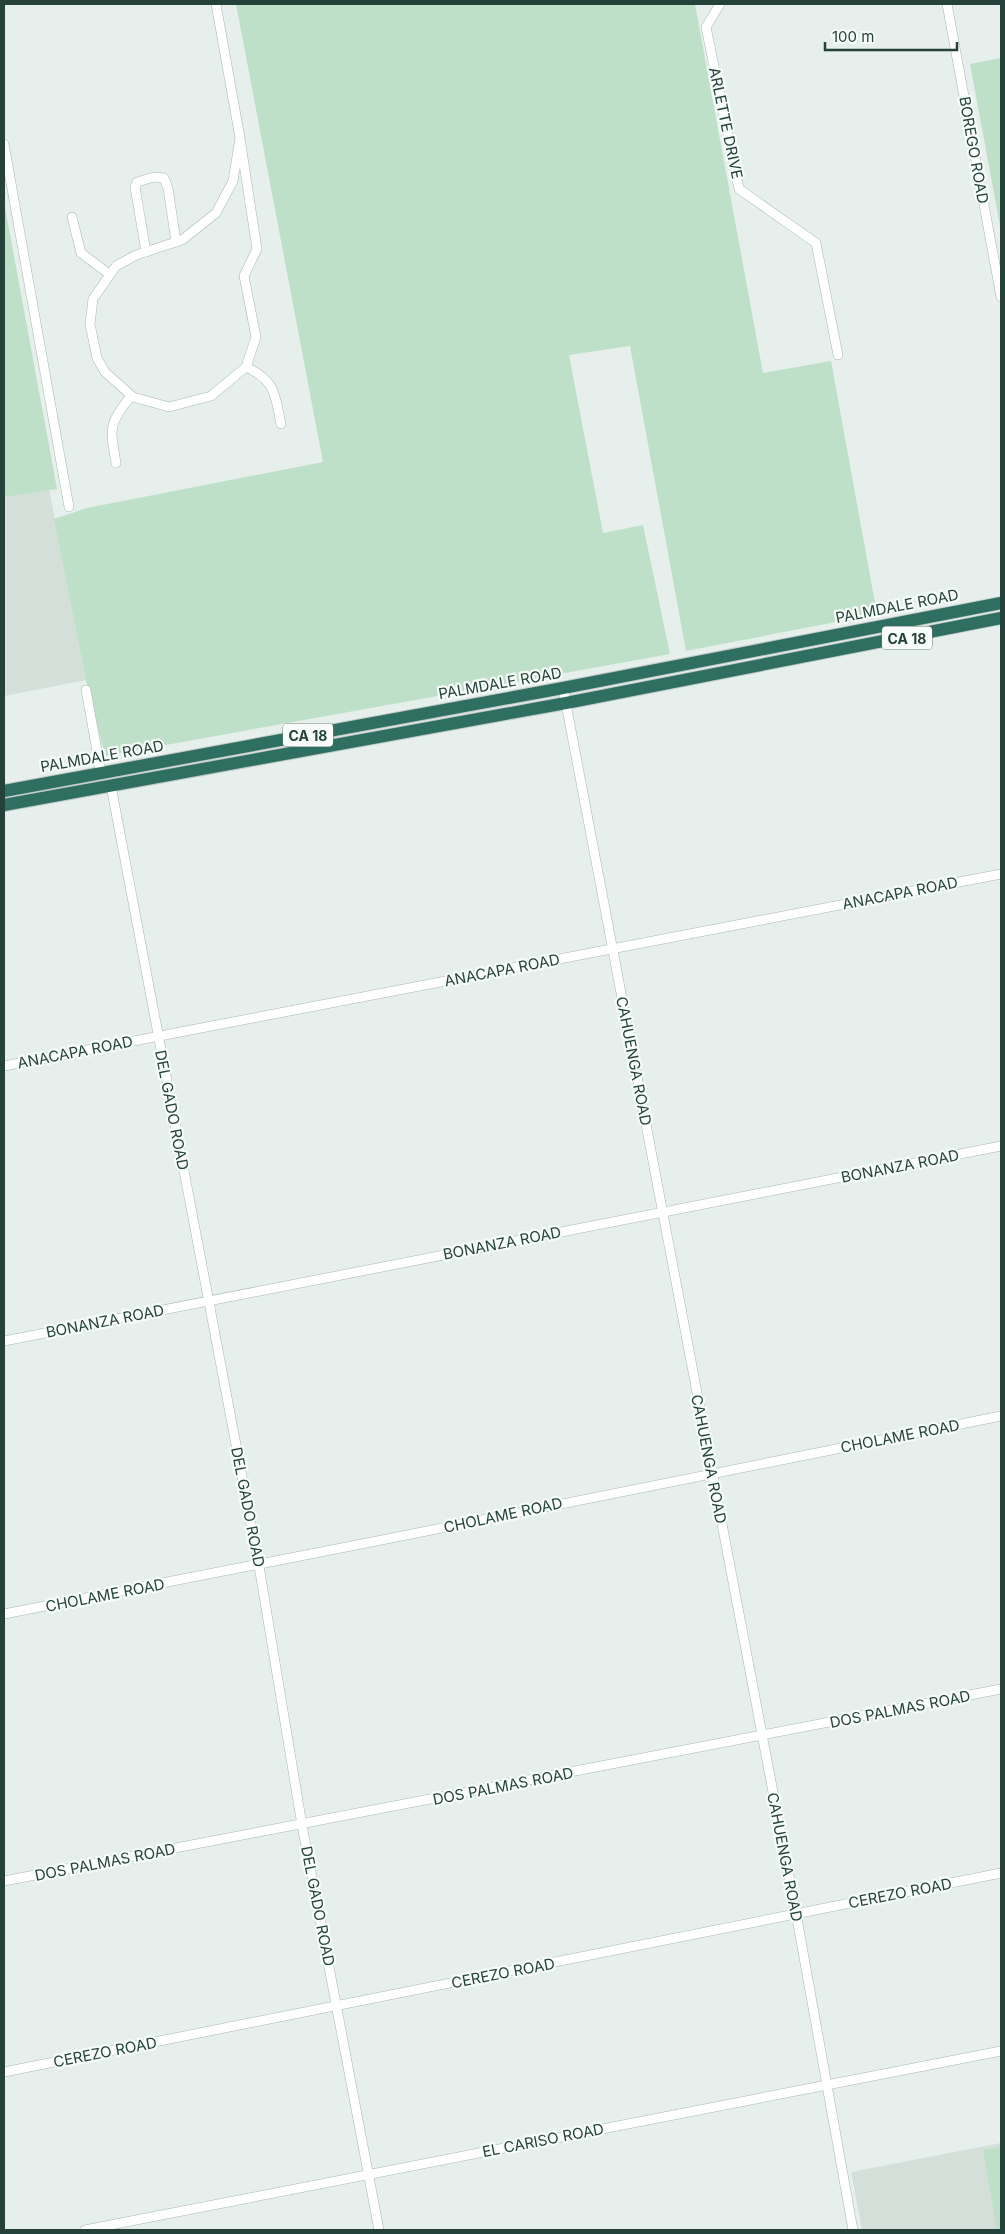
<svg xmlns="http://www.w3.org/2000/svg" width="1005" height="2234" font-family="Inter,sans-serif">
<rect width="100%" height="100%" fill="#e6efeb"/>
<g fill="#d4dfda">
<path d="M49,489L86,680L4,696V497Z"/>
<path d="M1001,2143V2230H862L851,2172Z"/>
</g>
<g fill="#bfe0c8">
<path d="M236,4H695L763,373L831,361L877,614L686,651L630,346L569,355L603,533L643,525L670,654L105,756L86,680L54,519L87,508L323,462Z"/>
<path d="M1001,58V231L970,64Z"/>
<path d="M4,202L57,489L4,497Z"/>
<path d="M1001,2147V2230H997L983,2150Z"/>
</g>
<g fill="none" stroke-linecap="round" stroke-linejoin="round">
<defs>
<g id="minor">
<path d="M216,4L240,138L257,249L244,276L256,337L246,367L211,396L169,407L133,397L105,372L97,358L90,324L93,299L116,266L136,255L182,240L216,213L233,181L240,138"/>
<path d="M720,4L706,27L739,189L816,243L838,355"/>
<path d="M947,4L1001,297"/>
<path d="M4,144L69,507"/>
<path d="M72,217L81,253L109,274"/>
<path d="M146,252L135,187L137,182L154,177L164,178L168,188L176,242"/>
<path d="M246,367C276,381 275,395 281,424"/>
<path d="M116,463C110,427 108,425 131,396"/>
<path d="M563,688L796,1913L853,2230"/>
<path d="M86,690L101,773"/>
<path d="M111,786L259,1566L302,1825L379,2230"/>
<path d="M4,1066L1001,874"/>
<path d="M4,1341L1001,1146"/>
<path d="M4,1614C337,1551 668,1481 1001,1416"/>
<path d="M4,1881L1001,1689"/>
<path d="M4,2072L1001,1873"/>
<path d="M85,2230C390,2169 696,2113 1001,2051"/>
</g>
<g id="highway">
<path d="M4,791L563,688L1001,603"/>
<path d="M4,805L566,703L1001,618"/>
</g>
</defs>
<use href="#minor" stroke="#a8b8b2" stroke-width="10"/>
<use href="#highway" stroke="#c2cac8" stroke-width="14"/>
<use href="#minor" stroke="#fff" stroke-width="9"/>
<use href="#highway" stroke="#2f6f62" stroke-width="12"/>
</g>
<g text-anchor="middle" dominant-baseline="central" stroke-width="4.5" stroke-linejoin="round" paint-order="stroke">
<g fill="#f7fbf9" stroke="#637a73" stroke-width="1">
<rect x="882" y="626.5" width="50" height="23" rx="4"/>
<rect x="283" y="723.5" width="50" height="23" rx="4"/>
</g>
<g font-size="14" font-weight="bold" fill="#24423a">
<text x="907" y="638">CA 18</text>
<text x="308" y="735">CA 18</text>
</g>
<g font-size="15" fill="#24423a" stroke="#f7fbf9">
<text transform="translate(726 123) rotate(78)">ARLETTE DRIVE</text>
<text transform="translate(974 150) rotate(80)">BOREGO ROAD</text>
<text transform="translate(897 606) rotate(-11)">PALMDALE ROAD</text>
<text transform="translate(500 683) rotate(-10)">PALMDALE ROAD</text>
<text transform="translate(102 756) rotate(-10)">PALMDALE ROAD</text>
<text transform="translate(900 893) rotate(-11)">ANACAPA ROAD</text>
<text transform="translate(502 970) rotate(-11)">ANACAPA ROAD</text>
<text transform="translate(75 1052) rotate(-11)">ANACAPA ROAD</text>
<text transform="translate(634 1061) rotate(79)">CAHUENGA ROAD</text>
<text transform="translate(172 1110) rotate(79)">DEL GADO ROAD</text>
<text transform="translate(900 1166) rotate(-11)">BONANZA ROAD</text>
<text transform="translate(502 1243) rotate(-11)">BONANZA ROAD</text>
<text transform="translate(105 1321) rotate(-11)">BONANZA ROAD</text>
<text transform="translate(900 1436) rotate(-11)">CHOLAME ROAD</text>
<text transform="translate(709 1459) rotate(79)">CAHUENGA ROAD</text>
<text transform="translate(248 1507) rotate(79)">DEL GADO ROAD</text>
<text transform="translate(503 1515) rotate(-12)">CHOLAME ROAD</text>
<text transform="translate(105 1595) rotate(-11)">CHOLAME ROAD</text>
<text transform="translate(900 1709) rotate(-11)">DOS PALMAS ROAD</text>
<text transform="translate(503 1786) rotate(-11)">DOS PALMAS ROAD</text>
<text transform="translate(785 1857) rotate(79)">CAHUENGA ROAD</text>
<text transform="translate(105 1862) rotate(-11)">DOS PALMAS ROAD</text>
<text transform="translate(900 1893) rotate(-11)">CEREZO ROAD</text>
<text transform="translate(318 1906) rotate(79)">DEL GADO ROAD</text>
<text transform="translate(503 1973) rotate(-11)">CEREZO ROAD</text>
<text transform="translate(105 2052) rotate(-11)">CEREZO ROAD</text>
<text transform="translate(543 2140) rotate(-11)">EL CARISO ROAD</text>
</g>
</g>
<rect width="1005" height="2234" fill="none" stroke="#24423a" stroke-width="10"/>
<path d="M825 42v8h132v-8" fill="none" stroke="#24423a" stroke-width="2.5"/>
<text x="832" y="42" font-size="15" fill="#24423a" stroke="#f7fbf9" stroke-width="4" paint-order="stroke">100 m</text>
</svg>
